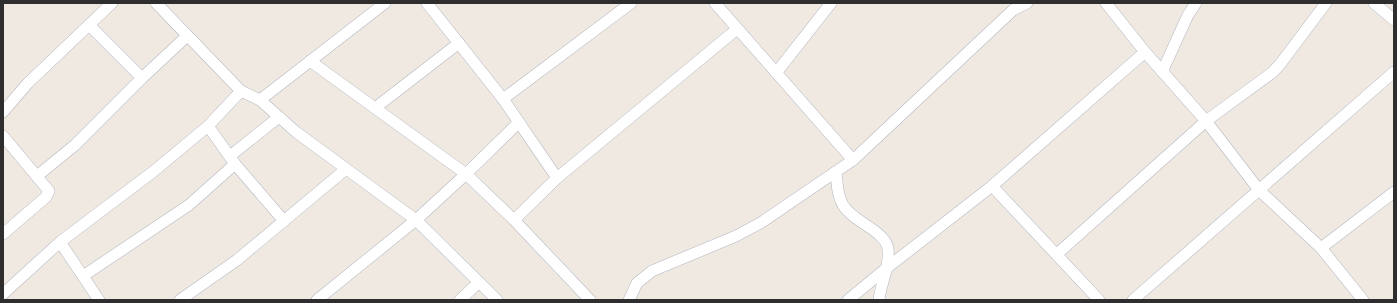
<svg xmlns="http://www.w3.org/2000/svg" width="1397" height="303" font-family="Overpass,sans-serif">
<rect width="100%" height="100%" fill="#efe9e1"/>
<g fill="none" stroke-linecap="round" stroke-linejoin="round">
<defs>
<g id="street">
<path d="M156,3L241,91L260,100L296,132L416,220L497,300"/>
<path d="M427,3L503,99L557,178"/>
<path d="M715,3L853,160"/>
<path d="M1106,3L1145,52L1206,121L1259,190L1321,248L1363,300"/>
<path d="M1374,3L1394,20"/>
<path d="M89,25L142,78"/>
<path d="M310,61L466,174L514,220L590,300"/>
<path d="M1162,72L1188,15L1196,3"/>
<path d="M776,73L831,3"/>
<path d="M503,99L631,3"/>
<path d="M260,100L385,3"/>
<path d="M375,108L459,43"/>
<path d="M3,112L28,83L112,3"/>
<path d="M208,126L235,164L284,221"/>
<path d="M3,136L49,191L46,197L3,234"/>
<path d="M230,156L279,117"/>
<path d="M836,172C837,182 837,195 843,205C853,222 886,231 888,249C890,267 881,282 879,300"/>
<path d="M37,176L75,145L142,78L187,36"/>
<path d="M992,186L1099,300"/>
<path d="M514,220L557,178L737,29"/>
<path d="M60,242L99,300"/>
<path d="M1321,248L1394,192"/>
<path d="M1057,254L1206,121L1273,72L1281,63L1326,3"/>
<path d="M83,276L189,205L235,164"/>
<path d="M3,294L60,242L154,171L208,126L241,91"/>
<path d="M180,300L237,260L346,169"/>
<path d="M317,300L416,220L466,174L519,122"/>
<path d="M460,300L479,282"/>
<path d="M629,300L637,283L652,271L736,236L762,222L853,160L1013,10L1027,3"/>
<path d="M848,300L888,267L992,186L1145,52"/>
<path d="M1133,300L1394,72"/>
</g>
</defs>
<use href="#street" stroke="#b4b7c1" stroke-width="12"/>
<use href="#street" stroke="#fff" stroke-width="11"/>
</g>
<rect width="1397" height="303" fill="none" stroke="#2e2e2e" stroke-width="8"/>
</svg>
